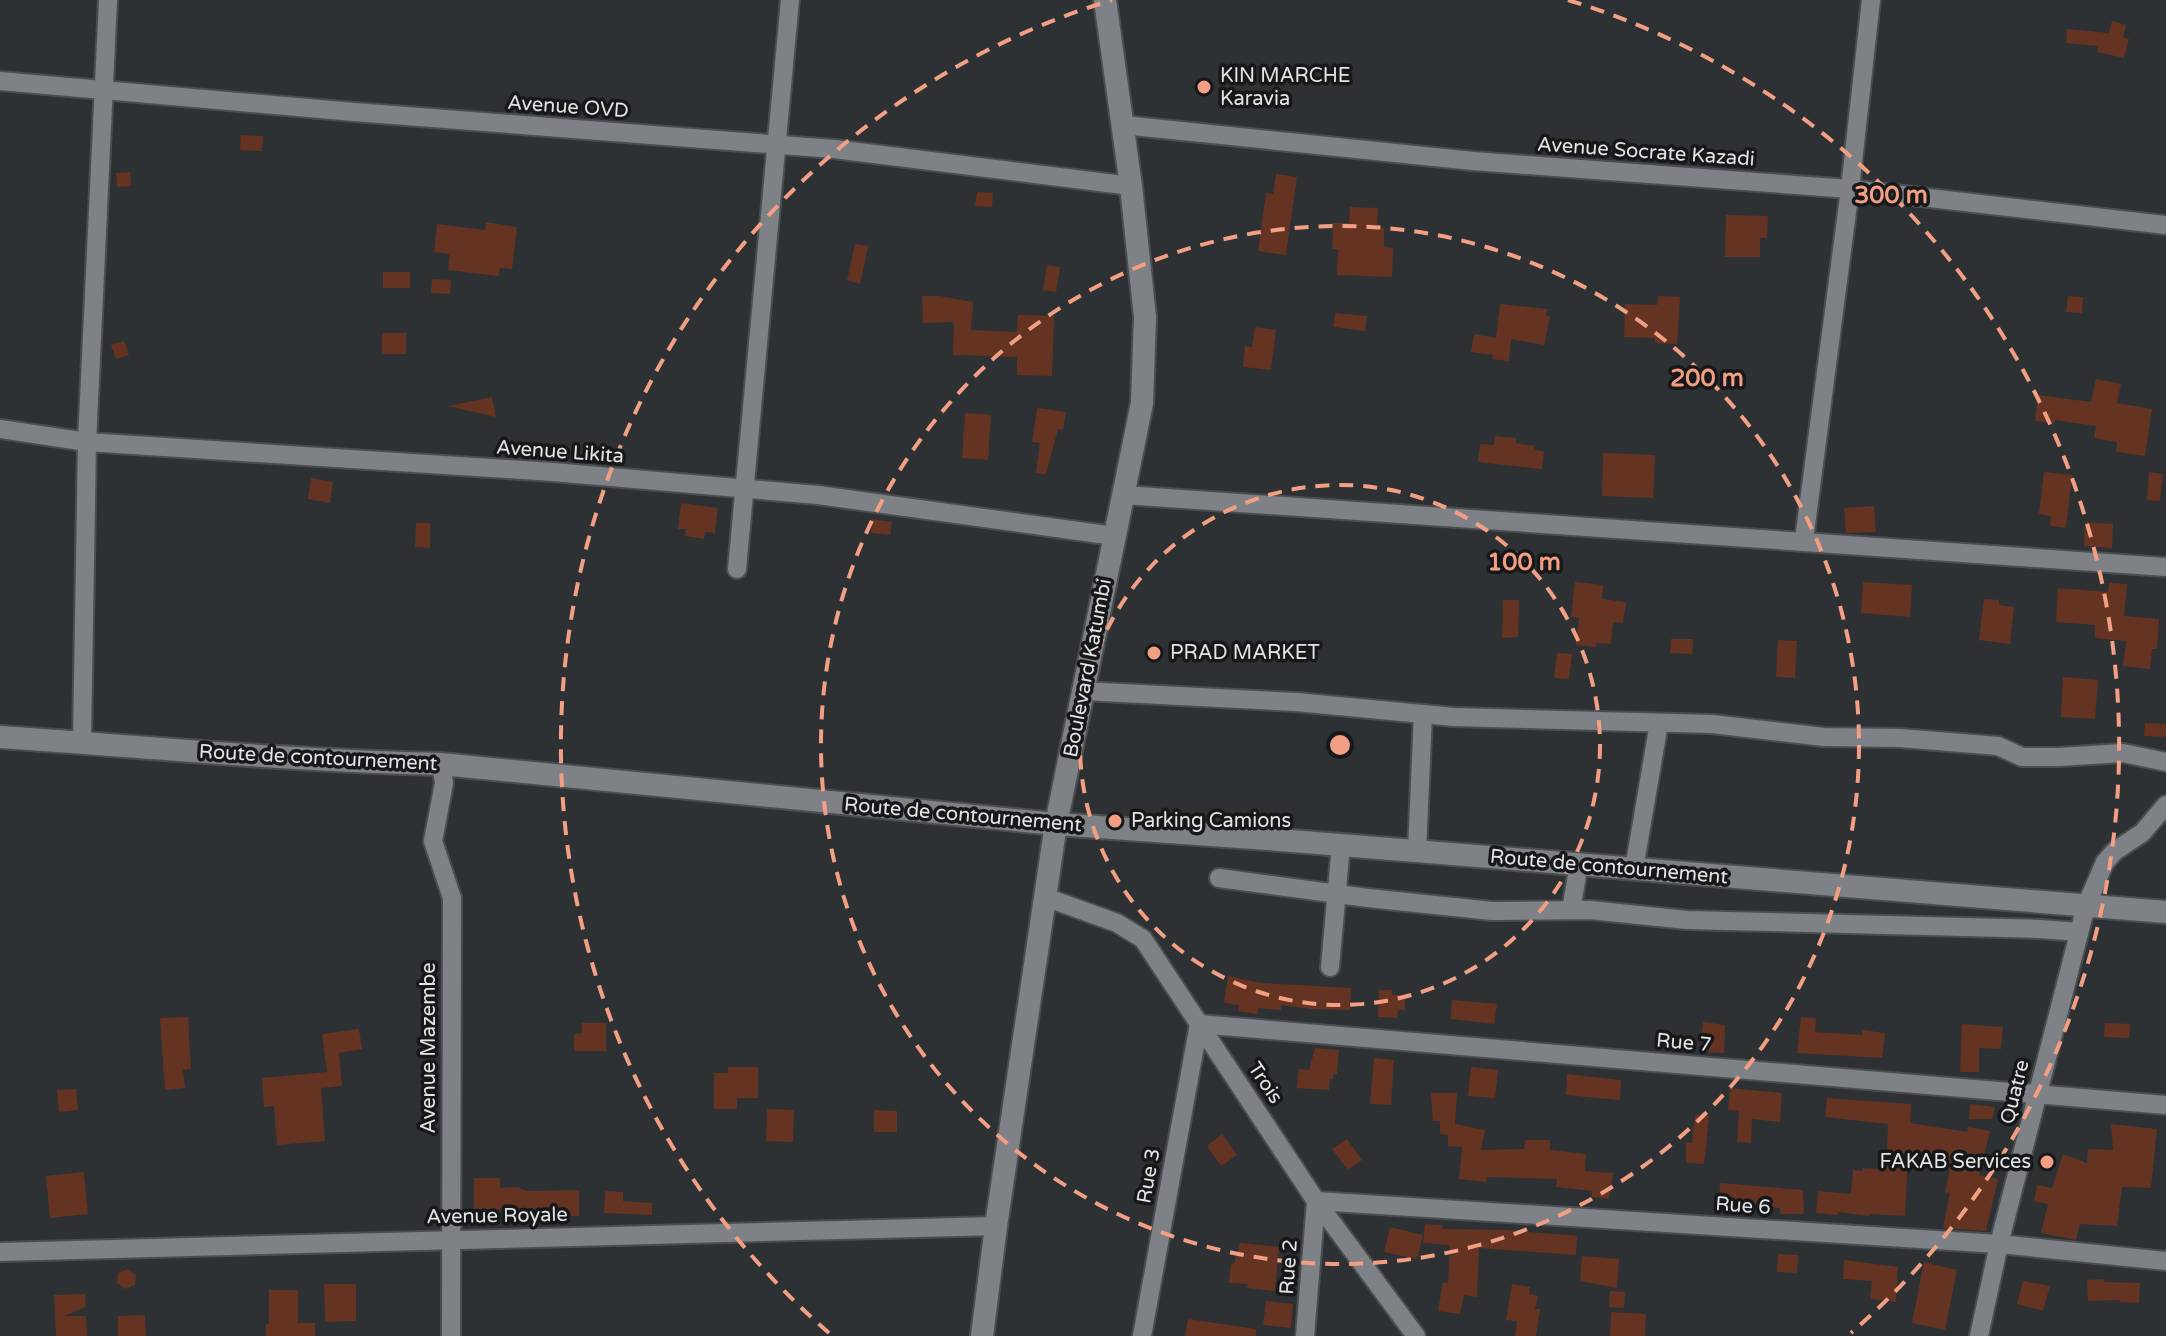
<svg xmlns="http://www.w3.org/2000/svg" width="2166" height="1336" font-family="'Varela Round',sans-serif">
<rect width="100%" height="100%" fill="#2d3134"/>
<g fill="#653321">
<path d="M2112,21L2126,25L2123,37L2129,39L2124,58L2097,52L2098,46L2066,43L2067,29L2109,33Z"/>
<path d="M241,135L263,136L262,151L240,150Z"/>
<path d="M130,172L131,186L117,187L116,173Z"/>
<path d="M1276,174L1297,177L1286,255L1258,251L1266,193L1273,194Z"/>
<path d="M977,192L993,193L992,207L975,206Z"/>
<path d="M1350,207L1378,208L1377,228H1384V247L1393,248L1392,277L1337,275L1338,249H1332L1333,223H1349Z"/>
<path d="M1726,215L1768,216L1767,238H1760V257H1725Z"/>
<path d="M486,222L517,227L512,269L500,268L498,276L448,270L450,254L434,252L437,224L485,230Z"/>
<path d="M855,244L868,246L860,284L847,280Z"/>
<path d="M1047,265L1060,267L1056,292L1043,290Z"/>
<rect x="383" y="272" width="27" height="16"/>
<path d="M432,279L451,280L450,294L431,293Z"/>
<path d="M922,296H940L973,302L971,330L1017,332L1018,315L1054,316L1052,376L1017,375V357L953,355L954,325L952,322L923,323Z"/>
<path d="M1658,296L1680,297L1677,344L1655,343V338L1624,337L1625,304L1657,305Z"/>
<path d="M2068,296L2083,297L2082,313L2066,312Z"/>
<path d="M1500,304L1547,309L1546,316H1550L1544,345L1511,339L1509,361L1492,359L1493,355L1471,352L1474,334L1496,338Z"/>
<path d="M1335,313L1367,316L1365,331L1334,327Z"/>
<path d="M1255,327L1276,330L1271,370L1243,367L1245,346L1252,347Z"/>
<rect x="382" y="333" width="24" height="21"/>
<path d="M124,341L129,355L116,359L111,345Z"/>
<path d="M2096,379L2121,384L2117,403L2152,409L2145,456L2116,452L2117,442L2094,438L2096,426L2055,420L2054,423L2035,421L2038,395L2091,402Z"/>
<path d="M492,397L496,417L448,406Z"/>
<path d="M1037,408L1066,412L1063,430L1058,429L1046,474L1036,473L1040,443L1032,442Z"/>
<path d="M965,413L991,415L988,460L962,458Z"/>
<path d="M1495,436L1516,438V443L1534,446V450L1544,451L1542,469L1478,462L1480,444L1494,445Z"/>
<path d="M1603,453L1655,455L1653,498L1602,496Z"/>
<path d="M2044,472L2072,475L2066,528L2050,526L2051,516L2039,514Z"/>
<path d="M2149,472L2163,474L2160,501L2147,500Z"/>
<path d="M311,478L333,482L330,503L308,499Z"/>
<path d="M681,503L718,508L715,533L705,532L704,539L685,536L686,529H678Z"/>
<path d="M1874,506L1876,532L1846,533L1844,508Z"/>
<path d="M872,519L892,522L890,535L871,533Z"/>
<path d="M2085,522L2113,524L2112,548L2084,546Z"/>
<path d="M416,523H430V548L415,547Z"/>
<path d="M1575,582L1603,585L1602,599L1626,602L1623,623L1613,622L1611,644L1596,643V647L1576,645L1579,618L1571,617Z"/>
<path d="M1863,582L1912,585L1910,617L1861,613Z"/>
<path d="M2109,583L2127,584L2124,616L2159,619L2157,649H2152L2150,669L2123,666L2126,641L2095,638V625L2056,622L2058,588L2108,592Z"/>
<path d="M1984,599L1999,600V605L2014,607L2010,644L1979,640Z"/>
<path d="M1503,600H1519L1518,637L1502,638Z"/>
<path d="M1671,639H1693L1692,654L1670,653Z"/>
<path d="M1778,640L1797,641L1795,678L1776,677Z"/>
<path d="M1557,653L1572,654L1569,679L1554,678Z"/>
<path d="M2063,677L2098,680L2095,719L2061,717Z"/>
<path d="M2145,723L2166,724V737L2144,736Z"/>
<path d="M1228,976L1261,983L1351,988L1350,1010L1311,1009L1281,1005V1010L1258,1008L1257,1014L1238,1011L1239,1005L1224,1003Z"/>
<path d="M1379,990H1392V995H1405V1010H1398L1397,1018L1378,1017Z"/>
<path d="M1452,1000L1497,1004L1494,1024L1451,1019Z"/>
<path d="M188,1017L191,1069L183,1070L185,1088L165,1090L160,1018Z"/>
<path d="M1801,1017L1816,1018L1815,1032L1862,1035V1030L1885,1033L1882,1058L1797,1053Z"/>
<path d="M1703,1022L1725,1025L1724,1053L1700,1052Z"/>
<path d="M582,1023H606V1051H574V1034L582,1033Z"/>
<path d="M2105,1023L2130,1024L2129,1038L2104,1037Z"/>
<path d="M1962,1024L2003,1027L2001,1049L1979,1048V1072H1960Z"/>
<path d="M359,1029L362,1049L339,1053L342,1086L321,1088L325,1141L277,1145L274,1106L264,1107L262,1078L327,1072L322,1034Z"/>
<path d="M1315,1048L1339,1050L1337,1074H1333V1079H1330L1329,1090L1297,1088L1299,1069L1309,1070Z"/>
<path d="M1374,1058L1394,1060L1391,1105L1370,1104Z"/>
<path d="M728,1067H758V1098H737V1109H714V1073H728Z"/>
<path d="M1471,1067L1498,1070L1495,1098L1468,1096Z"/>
<path d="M1567,1074L1621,1080L1620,1100L1566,1095Z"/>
<path d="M1730,1088L1782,1093L1780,1122L1752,1119L1751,1143L1737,1142L1739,1111L1728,1110Z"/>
<path d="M76,1089L78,1110L59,1112L57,1090Z"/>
<path d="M1431,1093H1457L1455,1124L1485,1130L1481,1150L1524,1149L1525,1140H1550V1150L1586,1154L1585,1171L1613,1173L1609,1199L1592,1197V1191L1556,1187L1557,1179L1487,1177L1486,1182L1459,1179L1462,1147L1448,1146V1135L1440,1134V1121H1433Z"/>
<path d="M1827,1098L1911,1104L1910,1123L1967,1132L1968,1127L1990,1131L1979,1175L1998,1179L1986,1231L1943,1228L1950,1193L1945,1192L1951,1164L1908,1156L1905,1216L1870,1214V1216L1838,1212L1837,1215L1816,1213L1818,1191L1851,1194L1853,1170L1863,1171V1168L1879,1169L1881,1152H1887L1888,1124L1825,1117Z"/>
<path d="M1970,1104L1995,1107L1992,1119H1969Z"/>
<path d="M767,1109L794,1110L793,1142L766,1141Z"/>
<path d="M874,1110L897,1111V1132H874Z"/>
<path d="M1695,1115L1709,1116L1704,1164L1686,1163V1142L1692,1143Z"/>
<path d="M2111,1124L2157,1129L2151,1188L2122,1187L2117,1226L2080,1224L2076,1240L2041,1233L2048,1204L2034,1201L2037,1185L2052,1188L2063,1154L2087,1163L2088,1149L2113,1150Z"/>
<path d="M1222,1134L1237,1155L1221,1166L1207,1146Z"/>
<path d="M1347,1139L1362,1160L1348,1170L1332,1149Z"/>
<path d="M84,1172L88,1214L50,1218L46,1176Z"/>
<path d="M474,1178H500V1188L518,1187L526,1191L579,1190V1216H561V1212L549,1211L474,1209Z"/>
<path d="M1720,1183L1803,1190L1804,1212L1803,1214H1780V1208L1719,1204Z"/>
<path d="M605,1191L623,1192V1201L652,1203V1215L604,1213Z"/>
<path d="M1425,1224L1443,1225L1442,1229L1507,1230L1577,1236L1576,1255L1479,1248L1477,1297L1464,1295L1460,1314L1438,1311L1443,1282L1448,1283L1450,1245L1423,1243Z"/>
<path d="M1390,1227L1423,1235L1417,1259L1384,1252Z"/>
<path d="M1240,1243L1279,1247L1275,1291L1247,1288L1248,1284L1229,1283L1231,1263L1234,1264Z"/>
<path d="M1778,1254L1798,1255L1797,1273L1777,1272Z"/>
<path d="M1582,1256L1619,1259L1617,1288L1580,1281Z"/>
<path d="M1844,1260L1898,1267L1896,1302L1870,1299L1872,1281L1843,1279Z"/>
<path d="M1924,1262L1957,1270L1945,1330L1912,1323Z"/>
<path d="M128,1269L136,1275L135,1285L125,1289L117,1283L118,1273Z"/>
<path d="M2104,1279V1282L2140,1283L2139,1303L2120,1302V1300L2088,1301L2087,1280Z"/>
<path d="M2023,1281L2050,1286L2043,1311L2017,1304Z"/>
<path d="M324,1284H356V1321L325,1322Z"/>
<path d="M1512,1284L1530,1287L1529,1294L1538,1296L1535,1309H1540L1536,1336H1515L1517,1321L1506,1320Z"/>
<path d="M269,1290H298V1323H315V1336H266V1324H269Z"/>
<path d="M1610,1291L1625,1292L1624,1308L1609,1307Z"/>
<path d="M85,1294L86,1307L64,1316H86L87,1336H56L54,1295Z"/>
<path d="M1266,1301L1293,1304L1291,1328L1263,1325Z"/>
<path d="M1611,1312L1646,1314L1645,1336H1610Z"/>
<path d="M145,1315L146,1336H118V1316Z"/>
<path d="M1188,1319L1256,1329V1336H1185Z"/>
</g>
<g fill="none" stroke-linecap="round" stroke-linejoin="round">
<defs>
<g id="minor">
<path d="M0,81L354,112L834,149L1131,186"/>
<path d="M1123,125L1473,161L1850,189L2166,225"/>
<path d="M0,429L87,442L553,472L818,495L1114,536"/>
<path d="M1124,495L2166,567"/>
<path d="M1804,540L1850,189L1871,0"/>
<path d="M737,569L790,0"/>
<path d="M1083,691L1296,702L1454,717L1712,724L1824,737L1900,738L1998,746L2022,757H2058L2123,753L2166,762"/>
<path d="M82,741L87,442L108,0"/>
<path d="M441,764L444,783L433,841L452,898L451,1336"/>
<path d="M1417,851L1423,714"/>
<path d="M1634,869L1659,723"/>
<path d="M1219,878L1368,898L1492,911L1590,910L1687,920L2040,929L2079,932"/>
<path d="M1045,897L1117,923L1143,939L1316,1201L1416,1336"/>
<path d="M1571,910L1579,864"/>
<path d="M1330,967L1341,845"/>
<path d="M0,1252L996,1226"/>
<path d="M1142,1336L1199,1024L2166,1105"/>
<path d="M1305,1336L1316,1201L1999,1244L2166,1261"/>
<path d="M1979,1336L1999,1244L2086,906L2105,862L2115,851L2142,833L2166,805"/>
</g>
<g id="tertiary">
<path d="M0,737C147,747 293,761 441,764L1056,824L1268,839L2166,912"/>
<path d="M982,1336L996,1226L1056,824L1142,403L1145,317L1131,186L1105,0"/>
</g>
</defs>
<use href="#minor" stroke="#4a4e51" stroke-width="22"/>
<use href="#tertiary" stroke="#4a4e51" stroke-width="26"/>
<use href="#minor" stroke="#7e8286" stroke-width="18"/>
<use href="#tertiary" stroke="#7e8286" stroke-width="22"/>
</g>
<g fill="none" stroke="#f39f83" stroke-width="4" stroke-dasharray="14 10">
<circle cx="1340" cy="745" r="260"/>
<circle cx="1340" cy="745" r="519"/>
<path d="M829 1333A779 779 0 0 1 1112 0M1568 0A779 779 0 0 1 1851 1333"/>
</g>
<g fill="#f39f83" stroke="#17181a" stroke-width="3">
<circle cx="1204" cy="87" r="8"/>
<circle cx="1154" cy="653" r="8"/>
<circle cx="1115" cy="821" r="8"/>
<circle cx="2047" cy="1162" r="8"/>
</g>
<g text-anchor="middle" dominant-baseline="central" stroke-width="7" stroke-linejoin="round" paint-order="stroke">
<g font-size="20" fill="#e2e4e7" stroke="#17181a" text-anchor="start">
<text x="1220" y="76">KIN MARCHE<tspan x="1220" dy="23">Karavia</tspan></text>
<text x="1170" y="653">PRAD MARKET</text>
<text x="1131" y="821">Parking Camions</text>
<text x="2031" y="1162" text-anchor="end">FAKAB Services</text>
</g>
<g font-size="20" fill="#e2e4e7" stroke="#17181a">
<text transform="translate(568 107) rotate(4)">Avenue OVD</text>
<text transform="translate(1646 152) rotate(4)">Avenue Socrate Kazadi</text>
<text transform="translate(560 452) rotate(4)">Avenue Likita</text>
<text transform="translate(1088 668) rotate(-79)">Boulevard Katumbi</text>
<text transform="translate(318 758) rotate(3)">Route de contournement</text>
<text transform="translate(963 815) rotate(5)">Route de contournement</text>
<text transform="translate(1609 867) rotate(5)">Route de contournement</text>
<text transform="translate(1684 1043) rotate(5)">Rue 7</text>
<text transform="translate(429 1048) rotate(-90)">Avenue Mazembe</text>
<text transform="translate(1265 1083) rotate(56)">Trois</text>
<text transform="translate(2015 1092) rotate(-76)">Quatre</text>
<text transform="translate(1149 1176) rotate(-80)">Rue 3</text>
<text transform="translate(1743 1206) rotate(4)">Rue 6</text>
<text transform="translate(497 1216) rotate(-1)">Avenue Royale</text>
<text transform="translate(1289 1267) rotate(-86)">Rue 2</text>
</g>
</g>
<circle cx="1340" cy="745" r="12" fill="#f39f83" stroke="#17181a" stroke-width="4"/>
<g font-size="24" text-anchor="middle" font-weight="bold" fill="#f39f83" stroke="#17181a" stroke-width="7" stroke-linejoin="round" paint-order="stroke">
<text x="1891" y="203">300 m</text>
<text x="1707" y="386">200 m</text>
<text x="1524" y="570">100 m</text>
</g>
</svg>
